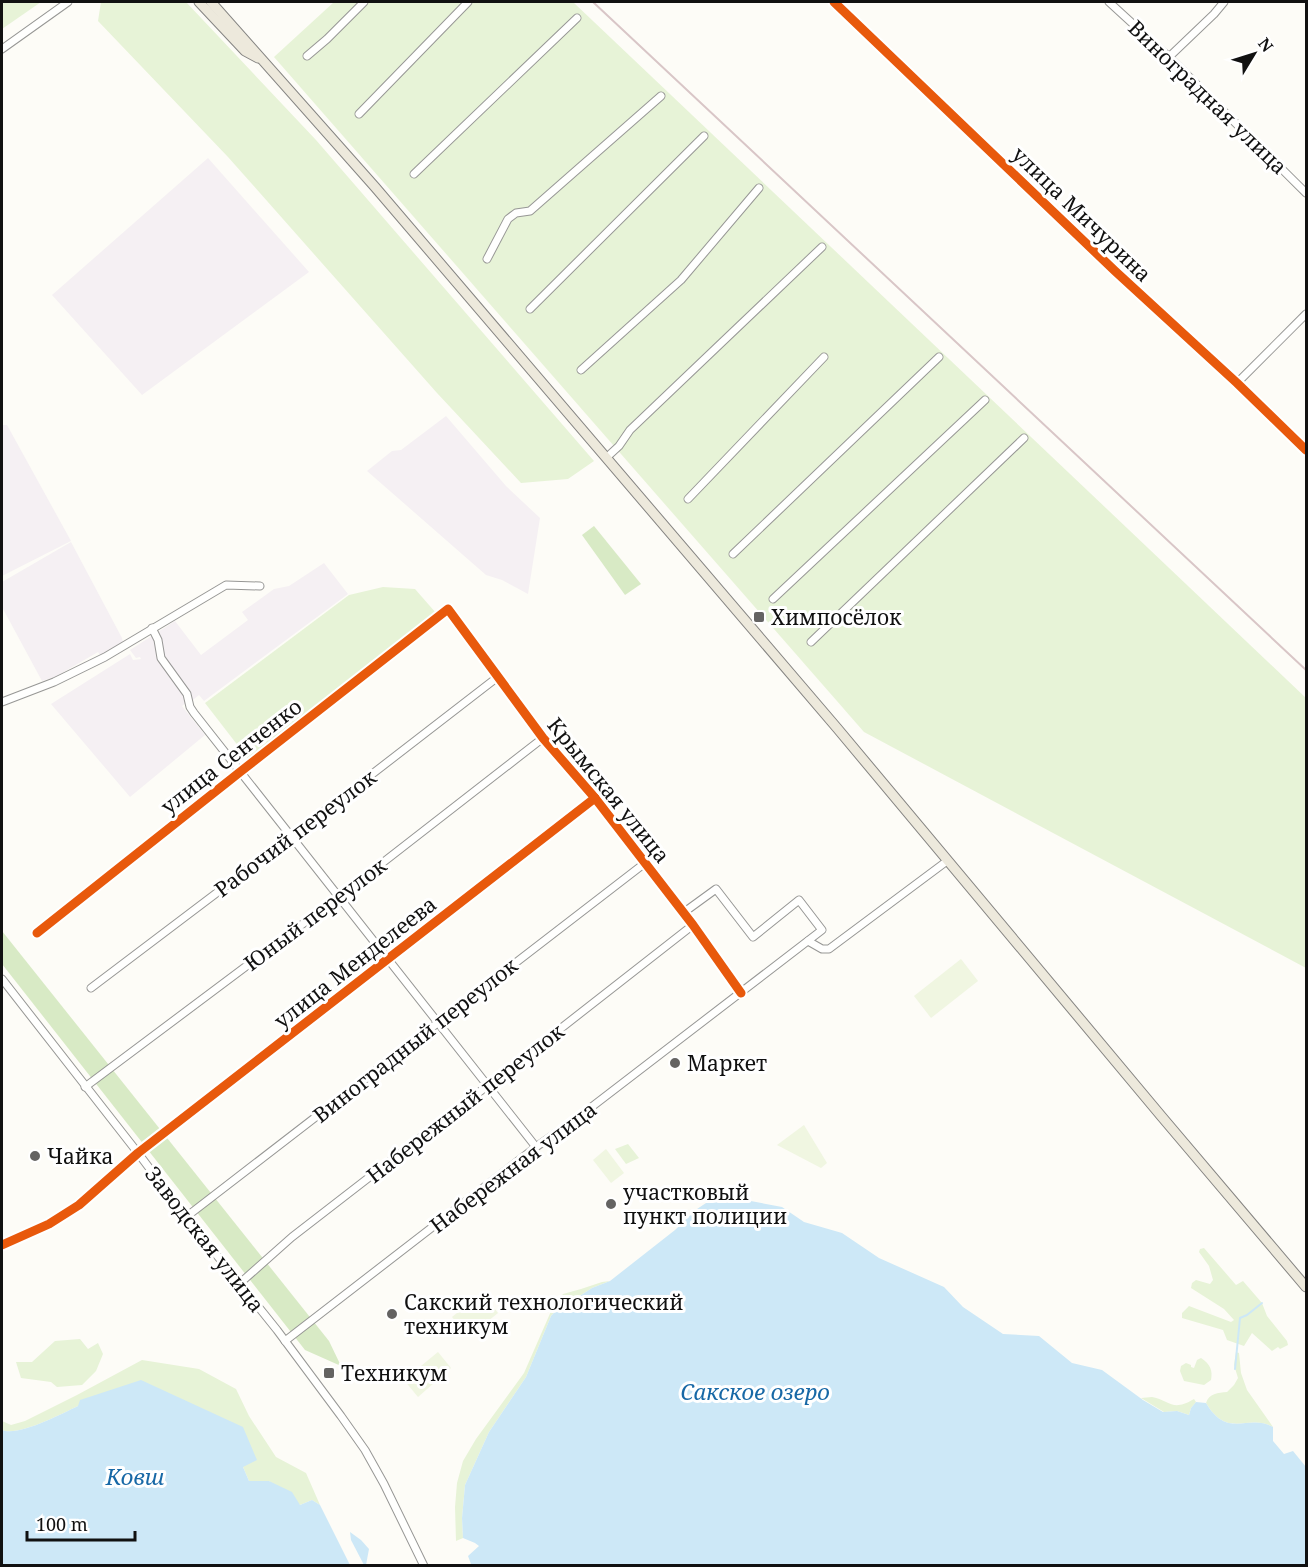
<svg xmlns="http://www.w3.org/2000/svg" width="1308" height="1567" font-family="'Noto Serif',serif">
<rect width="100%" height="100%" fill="#fdfcf7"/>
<g fill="#f5f0f3">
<path d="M208,158L309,272L142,395L52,295Z"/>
<path d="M446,416L506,486L540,518L528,594L502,580L486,575L367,471L392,451L401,450Z"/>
<path d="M2,425H7L71,541L2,576Z"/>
<path d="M71,542L122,638L123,643L101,656L98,652L55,677L42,681L2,607V582Z"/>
<path d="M324,563L348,594L204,701L199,695L188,704L186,703L182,706L205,735L130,797L51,704L130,654L133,660L141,659L140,657L136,658L130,650L175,621L201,655L248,620L242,612L274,589L289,586Z"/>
</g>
<g fill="#e7f3d7">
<path d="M2,2H41L2,29Z"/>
<path d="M101,2H186L316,140L594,461L568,479L521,483L437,393L228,157L98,21Z"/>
<path d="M334,2H573L1306,698V968L864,732L274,57Z"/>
<path d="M383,587L415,589L436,613L249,760L205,703L349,595Z"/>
<path d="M628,1144L639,1158L626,1164L615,1149Z"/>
<path d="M1204,1248L1236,1285L1243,1281L1262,1303L1267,1316L1287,1341L1288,1345L1280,1349L1278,1347L1272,1351L1252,1333L1244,1346L1227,1340L1223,1330L1182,1318V1313L1189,1306L1231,1322L1234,1320L1224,1309L1191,1288L1192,1283L1196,1280L1210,1284L1213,1280L1209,1266L1199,1252L1200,1249Z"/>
<path d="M610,1281L592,1288L572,1301L561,1305L551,1316L526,1377L489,1432L465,1485L462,1518L463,1538L456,1541L455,1507L457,1483L463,1461L476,1439L524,1373L552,1309L563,1294L581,1289L602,1282Z"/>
<path d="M80,1339L88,1349L98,1343L103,1354L96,1371L82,1385L57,1387L51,1382L21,1378L16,1362H32L55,1341Z"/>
<path d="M1236,1352L1239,1353L1241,1373L1247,1390L1273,1427C1248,1413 1228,1440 1206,1403C1209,1393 1218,1393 1227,1392L1234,1385L1238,1378L1234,1365Z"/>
<path d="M1201,1358C1210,1364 1213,1370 1211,1380L1204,1385L1184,1381L1180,1371L1181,1366L1186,1363L1191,1365V1367L1194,1368L1197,1360Z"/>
<path d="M142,1360L199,1369L236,1389L249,1416L276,1457L306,1473L320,1505L312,1500L300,1505L269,1481H249L243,1467L78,1406C61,1414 18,1437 2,1430V1421L11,1425L25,1421L77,1395Z"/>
<path d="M1152,1397C1171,1401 1172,1412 1194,1399L1196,1402L1191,1408L1189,1415L1177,1411L1164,1412L1141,1398Z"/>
</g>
<g fill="#d8eac5">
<path d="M594,526L641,584L625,595L582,535Z"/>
<path d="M2,931L329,1341L341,1366L305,1350L2,964Z"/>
</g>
<g fill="#f0f6e1">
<path d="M961,959L978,981L931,1018L914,996Z"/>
<path d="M804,1125L827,1163L821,1168L777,1145Z"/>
<path d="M606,1149L624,1173L611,1183L593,1160Z"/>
<path d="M482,1293L498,1313L468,1337L452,1317Z"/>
<path d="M438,1352L451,1368L418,1397L404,1380Z"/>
</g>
<g fill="#cde8f7">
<path d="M735,1198L782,1207L804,1222L842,1233L879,1258L944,1287L963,1307L1003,1334L1039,1336L1072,1363L1102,1370L1143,1400L1163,1412L1177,1411L1189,1415L1191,1408L1196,1402L1206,1403C1228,1440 1248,1413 1273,1427V1441L1284,1454L1293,1451L1306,1467V1565L477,1566L471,1564L468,1556L479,1546L475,1543L463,1538L462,1518L465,1485L489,1432L526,1377L551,1316L561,1305L572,1301L592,1288L610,1281L675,1230L697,1209L712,1199Z"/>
<path d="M141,1380L243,1427L257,1460L243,1467L249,1481H269L292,1492L300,1505L312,1500L320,1505L350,1565H2V1430C18,1437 61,1414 78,1406L80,1400Z"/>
<path d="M350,1532L361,1540L369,1549L366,1565H364L351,1540Z"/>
</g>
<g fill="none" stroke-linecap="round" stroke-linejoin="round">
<path stroke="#cde8f7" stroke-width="2" d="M1235,1369L1240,1318L1247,1315L1262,1303"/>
<defs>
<g id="minor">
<path d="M834,2L1115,271L1237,383L1306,450"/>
<path d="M1109,2L1169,57L1306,193"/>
<path d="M2,49L68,2"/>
<path d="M307,56L327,39L364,2"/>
<path d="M1169,57L1214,14L1224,2"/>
<path d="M359,114L468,2"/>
<path d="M414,174L577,18"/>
<path d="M487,259L508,219L516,213L530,211L661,96"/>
<path d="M530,309L704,136"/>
<path d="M581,370L681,280L759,188"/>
<path d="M1237,383L1306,314"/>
<path d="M606,458L619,446L630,430L822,247"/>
<path d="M688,499L824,357"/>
<path d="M733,554L939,357"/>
<path d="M773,599L985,400"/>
<path d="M152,628L158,640L161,658L187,694L190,707L194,713L536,1147"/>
<path d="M811,642L1024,438"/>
<path d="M2,702L54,682L105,657L226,585L260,586"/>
<path d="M37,933L240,772L448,609L543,738L595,798L693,925L741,993"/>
<path d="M808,941L822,949H829L947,861"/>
<path d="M2,979L138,1153L186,1217L277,1330L341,1416L365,1450L384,1484L424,1566"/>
<path d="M91,988L292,836L499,676"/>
<path d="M85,1087L336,899L543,738"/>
<path d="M186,1217L645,863"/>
<path d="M2,1245L49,1224L79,1205L138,1153L595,798"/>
<path d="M239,1284L292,1237L491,1083L693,925"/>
<path d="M285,1341L536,1147L572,1122L822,930L799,900L753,937L716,889L683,913"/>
</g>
<g id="major">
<path d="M199,2L245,51L258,58"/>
<path d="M211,2L375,187L837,728L1162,1117L1306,1287"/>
</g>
</defs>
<use href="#minor" stroke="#979795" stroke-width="9"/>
<use href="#major" stroke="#858482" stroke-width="11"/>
<use href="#minor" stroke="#fffffe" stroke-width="7"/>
<use href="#major" stroke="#ede9dc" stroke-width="9"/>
<path stroke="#d9c6c7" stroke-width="2" d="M593,2L1306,670"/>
<defs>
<g id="cycleway">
<path d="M834,2L1115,271L1237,383L1306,450"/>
<path d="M37,933L240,772L448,609L543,738L595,798L693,925L741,993"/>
<path d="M2,1245L49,1224L79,1205L138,1153L595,798"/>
</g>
</defs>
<use href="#cycleway" stroke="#fff" stroke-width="13"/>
<use href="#cycleway" stroke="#e8590c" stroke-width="9"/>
</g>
<g fill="#646362" stroke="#fff" stroke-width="2">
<rect x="753" y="611" width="12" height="12" rx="3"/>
<circle cx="675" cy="1063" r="6"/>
<circle cx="35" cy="1156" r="6"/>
<circle cx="611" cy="1204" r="6"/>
<circle cx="392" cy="1314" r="6"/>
<rect x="323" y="1367" width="12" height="12" rx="3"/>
</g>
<g text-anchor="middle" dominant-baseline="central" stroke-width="6" stroke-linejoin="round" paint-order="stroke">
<g font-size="21" fill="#111" stroke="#fff">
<text transform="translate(1208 97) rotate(44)">Виноградная улица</text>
<text transform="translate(1082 214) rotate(44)">улица Мичурина</text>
<text transform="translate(231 756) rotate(-38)">улица Сенченко</text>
<text transform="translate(609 790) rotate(51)">Крымская улица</text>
<text transform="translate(295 833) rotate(-37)">Рабочий переулок</text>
<text transform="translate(315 914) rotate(-37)">Юный переулок</text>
<text transform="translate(355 962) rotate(-38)">улица Менделеева</text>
<text transform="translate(415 1040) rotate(-38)">Виноградный переулок</text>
<text transform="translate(465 1103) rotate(-38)">Набережный переулок</text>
<text transform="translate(513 1167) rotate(-37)">Набережная улица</text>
<text transform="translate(205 1239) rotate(52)">Заводская улица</text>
</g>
<g font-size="21" fill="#111" stroke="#fff" text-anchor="start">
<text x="771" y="617">Химпосёлок</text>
<text x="687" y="1063">Маркет</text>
<text x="47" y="1156">Чайка</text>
<text x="623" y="1192">участковый<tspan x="623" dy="24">пункт полиции</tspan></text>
<text x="404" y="1302">Сакский технологический<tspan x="404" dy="24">техникум</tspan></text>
<text x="341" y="1373">Техникум</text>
</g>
<g font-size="22" font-style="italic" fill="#1768a6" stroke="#fff">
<text x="755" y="1391">Сакское озеро</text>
<text x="135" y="1476">Ковш</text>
</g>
</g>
<rect width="1308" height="1567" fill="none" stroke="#111111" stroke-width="6"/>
<g transform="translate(1254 54) rotate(52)" stroke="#ffffff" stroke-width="4.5" paint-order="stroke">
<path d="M0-4.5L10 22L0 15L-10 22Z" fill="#111111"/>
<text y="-9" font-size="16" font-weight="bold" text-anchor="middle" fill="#111111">N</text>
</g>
<path d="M27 1531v9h108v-9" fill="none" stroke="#111111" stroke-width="3"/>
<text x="36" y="1531" font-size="18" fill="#111111" stroke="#ffffff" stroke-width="4.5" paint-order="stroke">100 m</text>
</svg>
